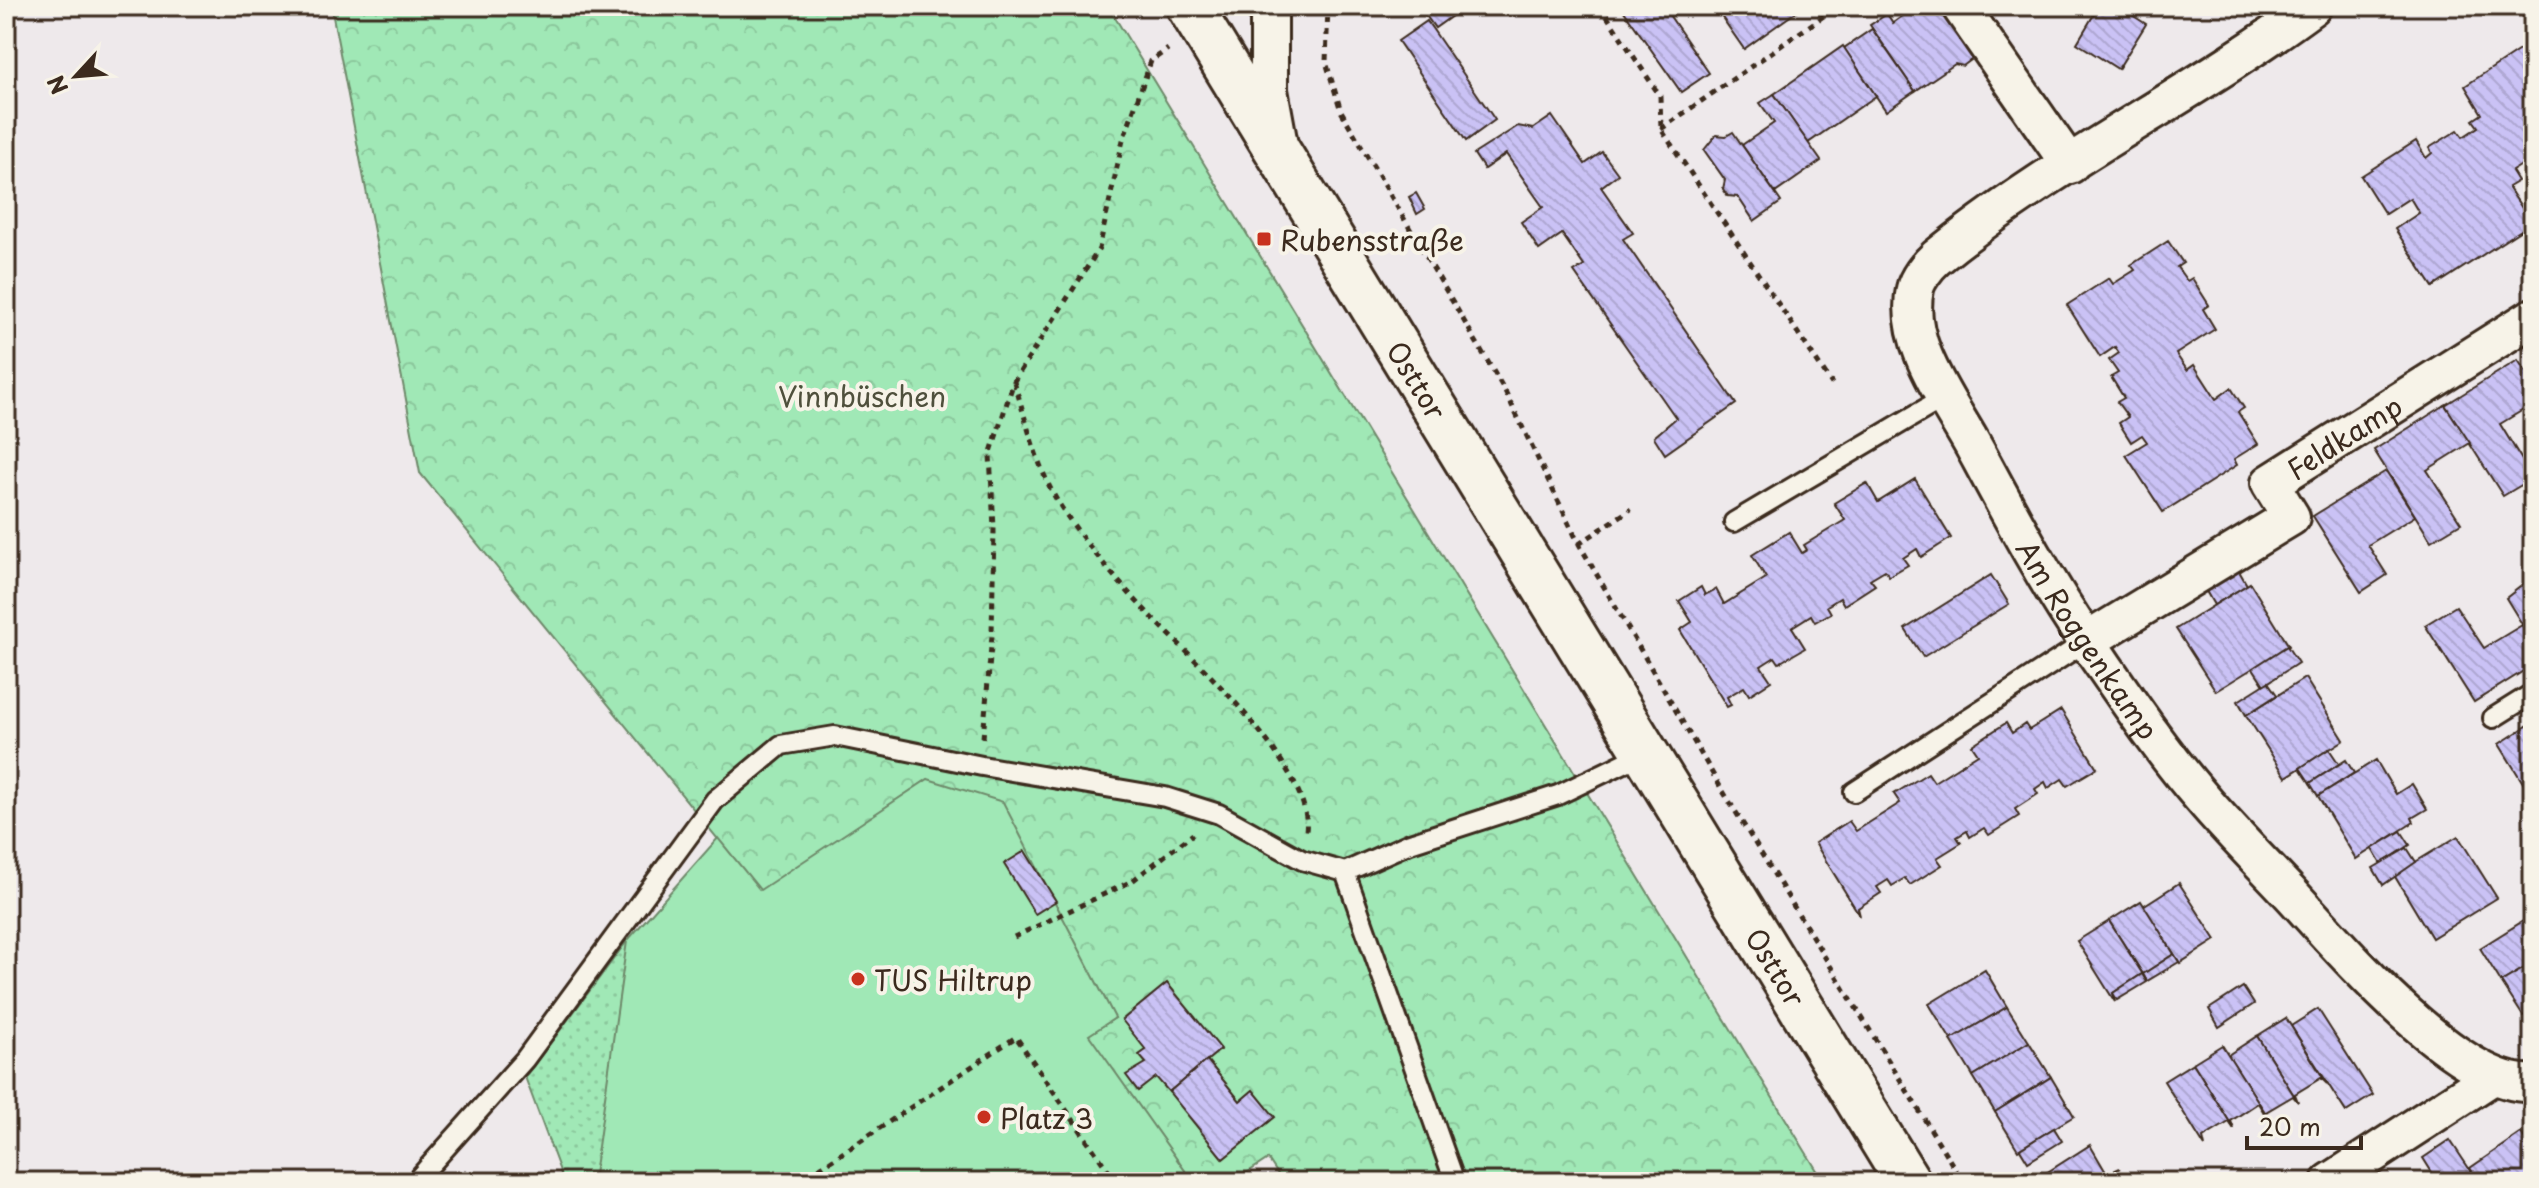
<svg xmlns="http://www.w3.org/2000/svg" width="2539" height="1188" font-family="'Playpen Sans',sans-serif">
<defs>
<pattern id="grass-dots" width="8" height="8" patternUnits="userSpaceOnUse" patternTransform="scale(2)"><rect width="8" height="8" fill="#a0e8b6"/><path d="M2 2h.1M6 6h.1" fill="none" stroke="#8bc79c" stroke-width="1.8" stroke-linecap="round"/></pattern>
<pattern id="forest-crowns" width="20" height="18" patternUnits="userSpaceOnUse" patternTransform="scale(2)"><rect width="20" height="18" fill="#a0e8b6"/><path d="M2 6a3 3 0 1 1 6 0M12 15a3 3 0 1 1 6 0" fill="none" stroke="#8bc79c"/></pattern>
<pattern id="building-back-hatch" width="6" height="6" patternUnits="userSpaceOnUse" patternTransform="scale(2)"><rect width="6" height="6" fill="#cac2f5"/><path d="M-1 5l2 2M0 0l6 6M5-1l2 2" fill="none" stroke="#aea7d2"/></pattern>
</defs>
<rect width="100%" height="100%" fill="#eee9eb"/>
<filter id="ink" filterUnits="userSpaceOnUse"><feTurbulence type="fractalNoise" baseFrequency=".0125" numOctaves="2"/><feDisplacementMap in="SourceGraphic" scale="16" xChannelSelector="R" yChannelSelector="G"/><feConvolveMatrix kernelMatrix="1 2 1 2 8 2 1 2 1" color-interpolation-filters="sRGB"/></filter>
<g filter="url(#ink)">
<path fill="url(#grass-dots)" stroke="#6e896a" stroke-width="2" d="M627,941L651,1102L673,1182H564L525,1077Z"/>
<path fill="url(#forest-crowns)" stroke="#6e896a" stroke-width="2" d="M331,6H1108L1824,1182H1283L1268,1159L1233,1182H1193L1088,1035L1115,1018L928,779L760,891L420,473Z"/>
<path fill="#a0e8b6" stroke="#6e896a" stroke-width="2" d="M928,779L1003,802L1115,1018L1089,1035L1193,1182H593L627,941L718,838L760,890Z"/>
<g fill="url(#building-back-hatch)" stroke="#3b2a1e" stroke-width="2">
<path d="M1419,6H1466L1435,28Z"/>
<path d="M1631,6H1663L1709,73L1681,92L1624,11Z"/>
<path d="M1714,6H1797L1800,9L1744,49Z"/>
<path d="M1940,6L1975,57L1963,66L1955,64L1915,91L1870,25L1887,14L1893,23L1916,6Z"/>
<path d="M2099,6H2118L2146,24L2118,69L2077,43Z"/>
<path d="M1427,21L1495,120L1466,141L1398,41Z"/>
<path d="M1872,29L1915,91L1886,111L1844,48Z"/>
<path d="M2533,41V158L2512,171L2518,181L2508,187L2532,223L2433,287L2395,229L2419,213L2410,198L2385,214L2361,176L2416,141L2426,158L2432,153L2429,148L2458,130L2463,137L2478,127L2473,120L2482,114L2465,86Z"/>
<path d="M1843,46L1876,96L1808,143L1774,94Z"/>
<path d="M1774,94L1821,161L1775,193L1742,145L1774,123L1760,103Z"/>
<path d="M1552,116L1585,164L1602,152L1618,174L1601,187L1633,233L1623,239L1736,404L1665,454L1654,437L1676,418L1574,272L1584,266L1562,234L1539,250L1521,222L1543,207L1506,154L1484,169L1474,154L1518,126L1533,129Z"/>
<path d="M1733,132L1781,202L1754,221L1738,197L1728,196L1723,189L1725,180L1704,150L1716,135L1726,136Z"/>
<path d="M1416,193L1425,209L1417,214L1409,197Z"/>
<path d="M2168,241L2183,263L2177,267L2187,281L2192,278L2209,305L2203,309L2215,329L2176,354L2187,370L2194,365L2216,399L2231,388L2244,408L2238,412L2258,444L2234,459L2237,465L2163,512L2126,455L2147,442L2142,435L2131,442L2119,423L2128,417L2117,402L2124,398L2111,377L2118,373L2109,360L2119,353L2115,347L2100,357L2067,305L2109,278L2113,284L2135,270L2131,265Z"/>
<path d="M2518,360L2533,383V404L2500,424L2533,478L2503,496L2445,405Z"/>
<path d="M2445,405L2470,443L2427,470L2461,523L2431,541L2374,450Z"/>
<path d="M2386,471L2415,516L2368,545L2387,575L2361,592L2313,516Z"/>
<path d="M1915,479L1951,538L1921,557L1917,549L1903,558L1908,565L1889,576L1885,570L1870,579L1875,585L1844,605L1840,598L1827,606L1831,613L1815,622L1811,615L1792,627L1805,648L1779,663L1775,657L1761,666L1771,681L1749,695L1744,687L1727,697L1731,705L1727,707L1680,630L1692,622L1679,601L1701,587L1705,595L1716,589L1724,604L1766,578L1752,555L1789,532L1802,553L1807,550L1804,545L1845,520L1834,503L1867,483L1878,502Z"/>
<path d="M2239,571L2247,585L2214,605L2206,591Z"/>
<path d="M1991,575L2009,604L1923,657L1905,629Z"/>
<path d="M2529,580L2533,586V642L2506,598Z"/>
<path d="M2250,583L2289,646L2216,691L2176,629Z"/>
<path d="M2456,606L2484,648L2522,625L2533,642V665L2474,702L2425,625Z"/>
<path d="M2287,646L2298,663L2264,685L2253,668Z"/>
<path d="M2305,678L2344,740L2286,777L2246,715Z"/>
<path d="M2268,682L2277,695L2246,715L2238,701Z"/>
<path d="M2061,710L2097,768L2067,786L2062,779L2048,788L2045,782L2035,789L2038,794L2015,809L2019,816L1989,835L1984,828L1970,837L1967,831L1957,837L1961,843L1937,858L1942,865L1910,885L1905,878L1892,886L1888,880L1877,887L1881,893L1858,908L1860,916L1815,843L1849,821L1856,831L1900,803L1894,794L1928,773L1934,782L1978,754L1972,745L2006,723L2012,733L2025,724L2029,730Z"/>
<path d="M2533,722V799L2499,744Z"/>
<path d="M2329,749L2339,764L2310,783L2300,768Z"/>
<path d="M2346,760L2354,773L2318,796L2310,783Z"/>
<path d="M2376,760L2396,794L2412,784L2427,809L2412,818L2414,822L2356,859L2318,796Z"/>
<path d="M2401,831L2410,845L2381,864L2372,849Z"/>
<path d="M2458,836L2497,898L2432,938L2394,875Z"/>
<path d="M2407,848L2416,862L2383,885L2373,868Z"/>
<path d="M1025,851L1056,901L1035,914L1004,864Z"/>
<path d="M2179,883L2216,940L2180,963L2143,906Z"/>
<path d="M2141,901L2174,954L2143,974L2109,921Z"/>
<path d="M2528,918L2533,926V963L2501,982L2480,948Z"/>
<path d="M2109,921L2147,981L2142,974L2113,993L2115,1002L2077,941Z"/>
<path d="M2174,954L2179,962L2147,981L2143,974Z"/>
<path d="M2533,963V1010L2523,1016L2501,982Z"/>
<path d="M1985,970L2007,1007L1951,1040L1929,1004Z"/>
<path d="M2142,974L2147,982L2117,1000L2113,993Z"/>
<path d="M1167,983L1221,1049L1169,1092L1156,1077L1138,1091L1126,1075L1146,1063L1139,1055L1146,1050L1122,1020Z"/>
<path d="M2243,987L2254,1004L2219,1027L2209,1009Z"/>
<path d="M2007,1007L2029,1042L1973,1076L1951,1040Z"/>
<path d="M2318,1009L2373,1095L2346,1112L2291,1026Z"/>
<path d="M2286,1018L2327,1084L2321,1078L2295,1094L2298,1102L2257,1036Z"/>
<path d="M2257,1036L2298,1102L2293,1096L2266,1112L2270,1120L2228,1055Z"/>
<path d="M2029,1042L2051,1077L1995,1112L1973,1076Z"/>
<path d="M2222,1045L2270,1120L2269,1121L2258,1103L2231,1121L2234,1129L2193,1063Z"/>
<path d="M1207,1060L1240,1101L1253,1090L1275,1117L1223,1159L1169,1092Z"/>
<path d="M2193,1063L2234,1129L2229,1122L2203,1138L2205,1147L2164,1081Z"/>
<path d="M2051,1077L2074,1116L2018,1150L1995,1112Z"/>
<path d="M2054,1128L2062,1141L2028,1162L2020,1149Z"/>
<path d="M2521,1133L2533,1151V1182H2479L2470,1168Z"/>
<path d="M2450,1140L2476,1179L2471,1182H2438L2423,1158Z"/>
<path d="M2090,1145L2107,1174L2120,1168L2098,1182H2032Z"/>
</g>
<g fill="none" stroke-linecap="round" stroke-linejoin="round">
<defs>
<g id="lane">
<path d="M1734,522L1947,396"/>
<path d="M2493,718L2533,693"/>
<path d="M1854,792L2087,641"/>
<path d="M1345,872L1455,1182"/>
<path d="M415,1182L525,1059L715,800L781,745L835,736L982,766L1165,797L1219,814L1302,860L1345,872L1410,843L1558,795L1645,753"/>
</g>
<g id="street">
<path d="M1269,6V90L1279,145"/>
<path d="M1960,6L2070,165"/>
<path id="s1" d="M2313,6C2192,96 2053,162 1936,258C1928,265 1917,279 1915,289C1903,345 1951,404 1976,451C2011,516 2046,582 2088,643C2124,695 2161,751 2202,798C2230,831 2261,862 2291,894C2339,946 2459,1089 2533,1083"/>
<path id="s2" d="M2087,641L2291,517L2270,483L2533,317"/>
<path d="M2330,1182L2493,1076"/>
</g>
<g id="secondary">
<path id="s3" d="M1189,6L1908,1182"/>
</g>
</defs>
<use href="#lane" stroke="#3b2a1e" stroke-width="24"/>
<use href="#street" stroke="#3b2a1e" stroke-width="42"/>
<use href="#secondary" stroke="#3b2a1e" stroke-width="50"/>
<g stroke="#3b2a1e" stroke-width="5" stroke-dasharray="6 6" stroke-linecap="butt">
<path d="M1328,6L1326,62L1341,111L1505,391L1579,544L1718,783L1963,1182"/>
<path d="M1600,6L1660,96L1661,129L1832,384"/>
<path d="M1661,129L1838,6"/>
<path d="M1014,382C1027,422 1036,466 1058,502C1077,533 1115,579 1141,606C1184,651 1315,767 1306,831"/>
<path d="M1579,544L1631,509"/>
<path d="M983,738L992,635L994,528L990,455L1014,381L1099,249L1123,140L1151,61L1168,49"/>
<path d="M1014,937L1132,881L1193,834"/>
<path d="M799,1182L1016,1037L1116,1182"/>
</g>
<use href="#lane" stroke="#f7f3e8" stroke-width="18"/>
<use href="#street" stroke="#f7f3e8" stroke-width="36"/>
<use href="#secondary" stroke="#f7f3e8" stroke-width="44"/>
</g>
</g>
<g fill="#c8321e" stroke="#f7f3e8" stroke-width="3">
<rect x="1256" y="231" width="16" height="16" rx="4"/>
<circle cx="858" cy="979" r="8"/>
<circle cx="984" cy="1117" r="8"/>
</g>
<g text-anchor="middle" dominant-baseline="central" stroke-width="8" stroke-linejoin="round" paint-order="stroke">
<g font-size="28" fill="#3b2a1e" stroke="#f7f3e8" text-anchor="start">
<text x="1280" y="239">Rubensstraße</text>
<text x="874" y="979">TUS Hiltrup</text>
<text x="1000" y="1117">Platz 3</text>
</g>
<g font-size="28" fill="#3b2a1e" stroke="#f7f3e8">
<text stroke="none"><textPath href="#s3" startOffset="438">Osttor</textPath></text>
<text stroke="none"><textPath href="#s2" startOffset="366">Feldkamp</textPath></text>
<text stroke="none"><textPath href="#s1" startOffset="888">Am Roggenkamp</textPath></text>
<text stroke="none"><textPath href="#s3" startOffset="1126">Osttor</textPath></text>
</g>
<g font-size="28" fill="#4f503c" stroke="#f7f3e8">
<text x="862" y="395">Vinnbüschen</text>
</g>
</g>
<rect width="2539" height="1188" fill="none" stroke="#f7f3e8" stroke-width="32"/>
<rect x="16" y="16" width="2507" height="1156" fill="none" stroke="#3b2a1e" stroke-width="3" filter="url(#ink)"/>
<g transform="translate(76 76) rotate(244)" stroke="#f7f3e8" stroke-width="6" paint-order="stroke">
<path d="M0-6L14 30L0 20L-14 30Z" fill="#3b2a1e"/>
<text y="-12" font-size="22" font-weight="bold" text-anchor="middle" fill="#3b2a1e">N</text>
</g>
<path d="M2247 1136v12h114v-12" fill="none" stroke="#3b2a1e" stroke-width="4"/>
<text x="2259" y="1136" font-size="24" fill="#3b2a1e" stroke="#f7f3e8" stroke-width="6" paint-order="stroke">20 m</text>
</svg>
